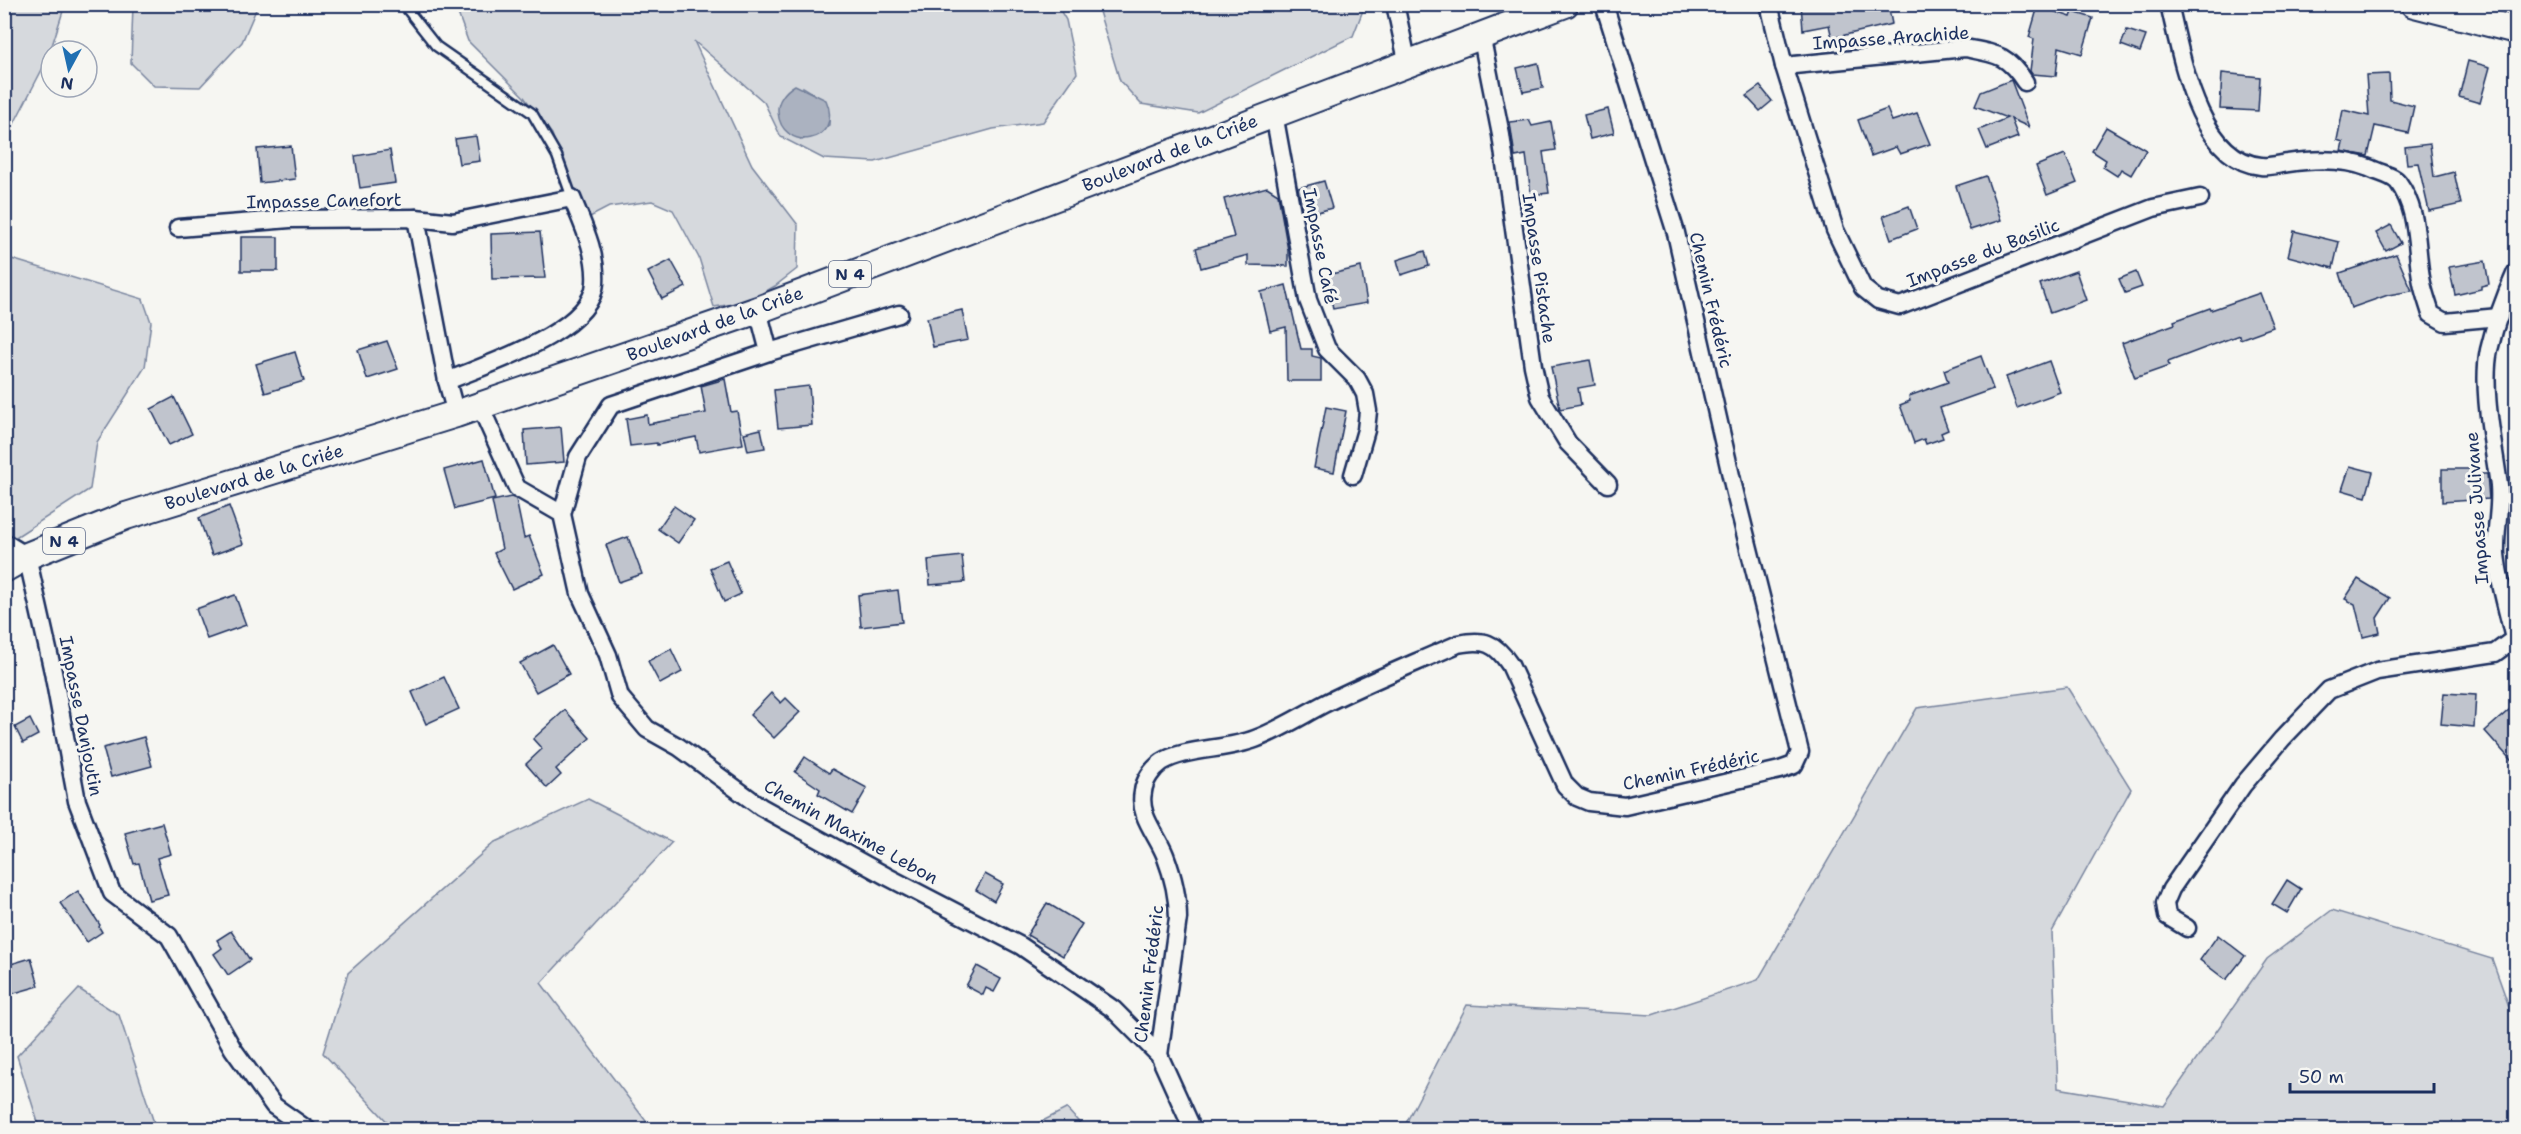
<svg xmlns="http://www.w3.org/2000/svg" width="2521" height="1134" font-family="'Shantell Sans',sans-serif">
<rect width="100%" height="100%" fill="#f6f6f2"/>
<filter id="ink" filterUnits="userSpaceOnUse"><feTurbulence type="fractalNoise" baseFrequency=".0167" numOctaves="2"/><feDisplacementMap in="SourceGraphic" scale="12" xChannelSelector="R" yChannelSelector="G"/><feConvolveMatrix kernelMatrix="1 2 1 2 8 2 1 2 1" color-interpolation-filters="sRGB"/></filter>
<g filter="url(#ink)">
<g fill="#d6d9dd" stroke="#78849e" stroke-width="1.5" fill-rule="evenodd">
<path d="M5,4L65,5L48,58L5,141Z"/>
<path d="M133,5V4L258,5L242,42L200,87L154,86L131,63Z"/>
<path d="M455,5H1057L1066,20L1077,73L1043,122L993,129L875,162L824,159L781,137L764,102L694,41L752,165L798,225L797,269L775,286L747,302L714,307L699,258L673,210L652,201L609,207L588,218L568,180L552,134L524,97L468,41ZM803,87C820,97 831,104 829,125L802,140L798,137Z"/>
<path d="M1097,5V4L1365,5L1353,36L1198,113L1141,104L1120,81Z"/>
<path d="M5,257L143,299L151,322L145,367L97,442L90,489L5,544Z"/>
<path d="M2067,687L2131,789L2052,932L2058,1088L2164,1106L2267,959L2332,910L2492,959L2516,1026V1129H1403L1467,1005L1652,1015L1758,980L1917,708Z"/>
<path d="M588,799L672,842L541,983L652,1129H394L323,1053L348,973L495,842Z"/>
<path d="M79,989L119,1015L156,1129H40L17,1056Z"/>
<path d="M1067,1109L1085,1129H1027L1066,1109Z"/>
</g>
<path fill="#abb2c0" stroke="#717e99" stroke-width="1.5" d="M795,85L826,100C845,144 781,154 778,112C777,101 785,91 795,85Z"/>
<g fill="#c0c4cd" stroke="#1b2f5e" stroke-width="1.5">
<path d="M1801,4H1888L1892,24L1832,38L1829,25L1803,30Z"/>
<path d="M2038,6L2071,17L2073,12L2093,18L2082,54L2059,47L2056,76L2032,74L2030,71L2034,39L2029,37Z"/>
<path d="M2127,30L2146,36L2140,52L2121,45Z"/>
<path d="M2468,61L2490,67L2480,103L2459,97Z"/>
<path d="M1538,63L1543,88L1523,92L1517,68Z"/>
<path d="M2222,73L2260,77L2258,111L2220,109Z"/>
<path d="M2389,74L2390,100L2414,106L2408,133L2375,126L2368,156L2341,151L2343,142L2337,140L2343,110L2369,116L2366,75Z"/>
<path d="M2011,80L2029,127L2011,119L2018,137L1987,149L1979,130L2007,118L1975,106L1981,92Z"/>
<path d="M1760,86L1772,101L1760,111L1746,96Z"/>
<path d="M1608,109L1614,133L1590,139L1584,115Z"/>
<path d="M1887,109L1892,121L1917,113L1930,144L1900,154L1896,147L1871,156L1858,120Z"/>
<path d="M1529,120L1532,126L1551,122L1556,150L1543,152L1549,193L1531,195L1526,155L1515,157L1510,122Z"/>
<path d="M2106,127L2146,150L2131,175L2121,169L2117,176L2103,167L2106,160L2092,151Z"/>
<path d="M476,136L480,161L459,164L455,139Z"/>
<path d="M2430,144L2434,177L2454,172L2461,204L2429,211L2418,163L2407,164L2405,147Z"/>
<path d="M291,146L295,179L260,183L257,149Z"/>
<path d="M390,150L395,183L360,188L355,156Z"/>
<path d="M2065,154L2077,183L2047,195L2036,166Z"/>
<path d="M1986,176L2001,220L1970,230L1956,186Z"/>
<path d="M1324,181L1332,208L1303,216L1298,188Z"/>
<path d="M1267,187L1278,194L1288,250V266L1248,265V255L1201,268L1196,248L1234,237L1224,199Z"/>
<path d="M1909,206L1917,229L1891,239L1883,216Z"/>
<path d="M2391,225L2401,243L2386,251L2376,233Z"/>
<path d="M2294,231L2339,242L2333,268L2288,256Z"/>
<path d="M540,232L545,278L492,279L491,234Z"/>
<rect x="241" y="237" width="37" height="34"/>
<path d="M1425,251L1429,266L1401,275L1397,260Z"/>
<path d="M2396,254L2412,291L2388,295L2351,308L2340,273Z"/>
<path d="M671,260L686,287L662,299L648,272Z"/>
<path d="M2485,261L2489,284L2481,286V289L2455,295L2449,267Z"/>
<path d="M1361,267L1367,303L1333,309L1327,275Z"/>
<path d="M2076,271L2086,300L2050,313L2040,284Z"/>
<path d="M2136,272L2142,287L2125,293L2119,279Z"/>
<path d="M1286,285L1301,349H1312V356L1321,358V381H1287L1286,327L1270,331L1261,292Z"/>
<path d="M2260,293L2273,327L2240,339L2239,335L2168,362L2169,366L2135,378L2122,343L2175,324L2174,321L2210,308L2211,310Z"/>
<path d="M962,310L968,340L933,347L927,318Z"/>
<path d="M387,341L398,369L367,379L358,350Z"/>
<path d="M295,352L304,381L265,393L256,364Z"/>
<path d="M1981,356L1993,389L1940,408L1948,430L1941,433L1943,438L1926,444L1924,439L1914,443L1900,405L1910,401L1909,396L1948,382L1944,370Z"/>
<path d="M1590,360L1595,385L1578,388L1581,405L1560,409L1551,367Z"/>
<path d="M2049,361L2060,392L2017,408L2006,377Z"/>
<path d="M725,379L731,412L737,411L743,444L699,452L696,437L657,445V443L630,446L626,419L647,415L648,424L706,413L701,386Z"/>
<path d="M809,386L812,425L778,428L774,390Z"/>
<path d="M174,397L192,434L169,445L151,409Z"/>
<path d="M1326,407L1346,411L1334,472L1314,468Z"/>
<path d="M561,427L564,462L526,465L524,430Z"/>
<path d="M761,429L765,448L748,451L744,433Z"/>
<path d="M484,459L495,499L455,509L444,470Z"/>
<path d="M2350,466L2373,472L2366,497L2342,490Z"/>
<path d="M2442,469H2475V474H2487L2489,499L2442,502Z"/>
<path d="M511,497L516,499L524,538L529,536L544,574L512,589L494,553L502,549L492,501Z"/>
<path d="M229,506L243,544L212,555L199,518Z"/>
<path d="M674,506L694,520L678,543L658,529Z"/>
<path d="M628,537L642,574L619,582L606,545Z"/>
<path d="M962,556L965,582L930,585L928,560Z"/>
<path d="M727,561L741,594L724,602L710,568Z"/>
<path d="M2358,579L2390,598L2377,618L2380,633L2363,637L2355,604L2345,599Z"/>
<path d="M898,590L902,622L861,627L858,595Z"/>
<path d="M235,595L246,625L207,639L196,609Z"/>
<path d="M553,645L569,674L536,692L520,663Z"/>
<path d="M671,649L682,672L660,684L648,661Z"/>
<path d="M444,677L459,709L426,724L412,692Z"/>
<path d="M771,693L781,703L786,698L800,712L774,738L750,715Z"/>
<path d="M2444,693L2476,695L2474,727L2441,724Z"/>
<path d="M2517,703V767L2485,731Z"/>
<path d="M565,710L590,738L556,769L561,775L547,788L526,764L542,749L533,739Z"/>
<path d="M30,719L38,735L23,743L15,727Z"/>
<path d="M144,737L152,766L111,777L103,748Z"/>
<path d="M805,757L829,773L832,769L867,788L852,814L818,794L820,789L795,772Z"/>
<path d="M162,823L171,854L157,858L168,895L149,900L139,863L134,864L125,833Z"/>
<path d="M985,874L1003,884L994,901L976,890Z"/>
<path d="M2287,880L2301,889L2287,913L2272,904Z"/>
<path d="M78,891L100,925L99,927L102,932L87,942L60,903Z"/>
<path d="M1047,903L1082,924L1063,956L1027,935Z"/>
<path d="M231,931L250,960L228,975L214,954L222,948L217,940Z"/>
<path d="M2218,935L2245,956L2226,980L2200,960Z"/>
<path d="M31,958L39,986L4,996V966Z"/>
<path d="M977,966L1001,979L994,992L986,988L983,995L966,986Z"/>
</g>
<g fill="none" stroke-linecap="round" stroke-linejoin="round">
<defs>
<path id="service" d="M403,4L436,46L532,113L557,156L572,198"/>
<g id="minor">
<path d="M1395,4L1408,65"/>
<path d="M1769,4L1784,66L1835,230L1863,288L1878,300L1900,306L2153,208L2200,198"/>
<path d="M2169,4C2181,53 2197,160 2261,166C2269,167 2280,164 2288,163C2315,159 2344,158 2369,168C2377,172 2392,175 2398,182C2420,212 2415,248 2422,283C2424,293 2428,304 2431,314L2445,322L2499,317"/>
<path d="M1481,34L1501,135L1533,366L1540,397L1568,443L1608,484"/>
<path d="M1784,66L1965,48C1996,54 2007,54 2025,82"/>
<path d="M1274,114L1308,300L1327,349L1357,379L1365,394L1368,411L1366,430L1353,475"/>
<path d="M416,218L453,222L572,198C583,225 597,253 595,283C592,332 487,364 447,381"/>
<path d="M178,228L290,219L416,218L447,381L456,414"/>
<path d="M758,310L769,352"/>
<path d="M480,406L517,488L562,514L580,594L608,655L620,697L647,729L679,747L761,807L886,876L1021,946L1113,1009L1159,1055L1193,1130"/>
<path d="M562,514L578,457L611,405L769,352L899,314"/>
<path d="M4,542L27,556L53,672L77,801L112,893L169,936L233,1049L274,1106L308,1130"/>
<path d="M2187,928L2167,916L2165,903L2171,889L2243,785L2282,739L2329,690L2377,671L2495,653L2514,639C2508,611 2499,583 2496,554C2495,531 2501,509 2499,486C2494,446 2481,389 2489,350C2495,324 2505,296 2516,272"/>
<path d="M1159,1055L1178,918C1178,896 1173,876 1165,855C1157,834 1138,816 1143,792C1144,781 1152,769 1162,762C1184,748 1227,750 1255,739C1279,730 1301,716 1324,704C1368,682 1413,664 1458,644C1484,639 1495,642 1510,665L1565,785L1577,797L1589,802L1625,806L1780,770L1794,765L1800,752L1734,489L1676,233L1604,4"/>
</g>
<g id="primary">
<path d="M2414,4L2516,30"/>
<path d="M4,569L27,556L126,516L456,414L758,310L1565,4"/>
</g>
</defs>
<use href="#service" stroke="#1b2f5e" stroke-width="13"/>
<use href="#minor" stroke="#1b2f5e" stroke-width="21"/>
<use href="#primary" stroke="#1b2f5e" stroke-width="30"/>
<use href="#service" stroke="#f6f6f2" stroke-width="8"/>
<use href="#minor" stroke="#f6f6f2" stroke-width="16"/>
<use href="#primary" stroke="#f6f6f2" stroke-width="26"/>
</g>
</g>
<g text-anchor="middle" dominant-baseline="central" stroke-width="6" stroke-linejoin="round" paint-order="stroke">
<g fill="#f6f6f2" stroke="#5d6b8a" stroke-width="1.5">
<rect x="829" y="261" width="42" height="26" rx="4.5"/>
<rect x="43" y="528" width="42" height="26" rx="4.5"/>
</g>
<g font-size="16" font-weight="bold" fill="#1b2f5e">
<text x="850" y="274">N 4</text>
<text x="64" y="541">N 4</text>
</g>
<g font-size="18" fill="#1b2f5e" stroke="#f6f6f2">
<text transform="translate(1891 38) rotate(-4)">Impasse Arachide</text>
<text transform="translate(1170 153) rotate(-21)">Boulevard de la Criée</text>
<text transform="translate(324 201) rotate(-1)">Impasse Canefort</text>
<text transform="translate(1320 246) rotate(79)">Impasse Café</text>
<text transform="translate(1983 253) rotate(-21)">Impasse du Basilic</text>
<text transform="translate(1539 268) rotate(82)">Impasse Pistache</text>
<text transform="translate(1711 300) rotate(77)">Chemin Frédéric</text>
<text transform="translate(715 324) rotate(-20)">Boulevard de la Criée</text>
<text transform="translate(254 477) rotate(-17)">Boulevard de la Criée</text>
<text transform="translate(2477 508) rotate(-94)">Impasse Julivane</text>
<text transform="translate(81 716) rotate(79)">Impasse Danjoutin</text>
<text transform="translate(1691 770) rotate(-12)">Chemin Frédéric</text>
<text transform="translate(851 832) rotate(29)">Chemin Maxime Lebon</text>
<text transform="translate(1149 974) rotate(-83)">Chemin Frédéric</text>
</g>
</g>
<rect width="2521" height="1134" fill="none" stroke="#f6f6f2" stroke-width="24"/>
<rect x="12" y="12" width="2497" height="1110" fill="none" stroke="#1b2f5e" stroke-width="2" filter="url(#ink)"/>
<g transform="translate(69 69) rotate(188)"><circle r="28" fill="#f6f6f2" stroke="#9ea6b7" stroke-width="1.5"/>
<path d="M0-4.5L10 22L0 15L-10 22Z" fill="#1f6fb2"/>
<text y="-9" font-size="16" font-weight="bold" text-anchor="middle" fill="#1b2f5e">N</text>
</g>
<path d="M2290 1083v9h144v-9" fill="none" stroke="#1b2f5e" stroke-width="3"/>
<text x="2299" y="1083" font-size="18" fill="#1b2f5e" stroke="#f6f6f2" stroke-width="4.5" paint-order="stroke">50 m</text>
</svg>
